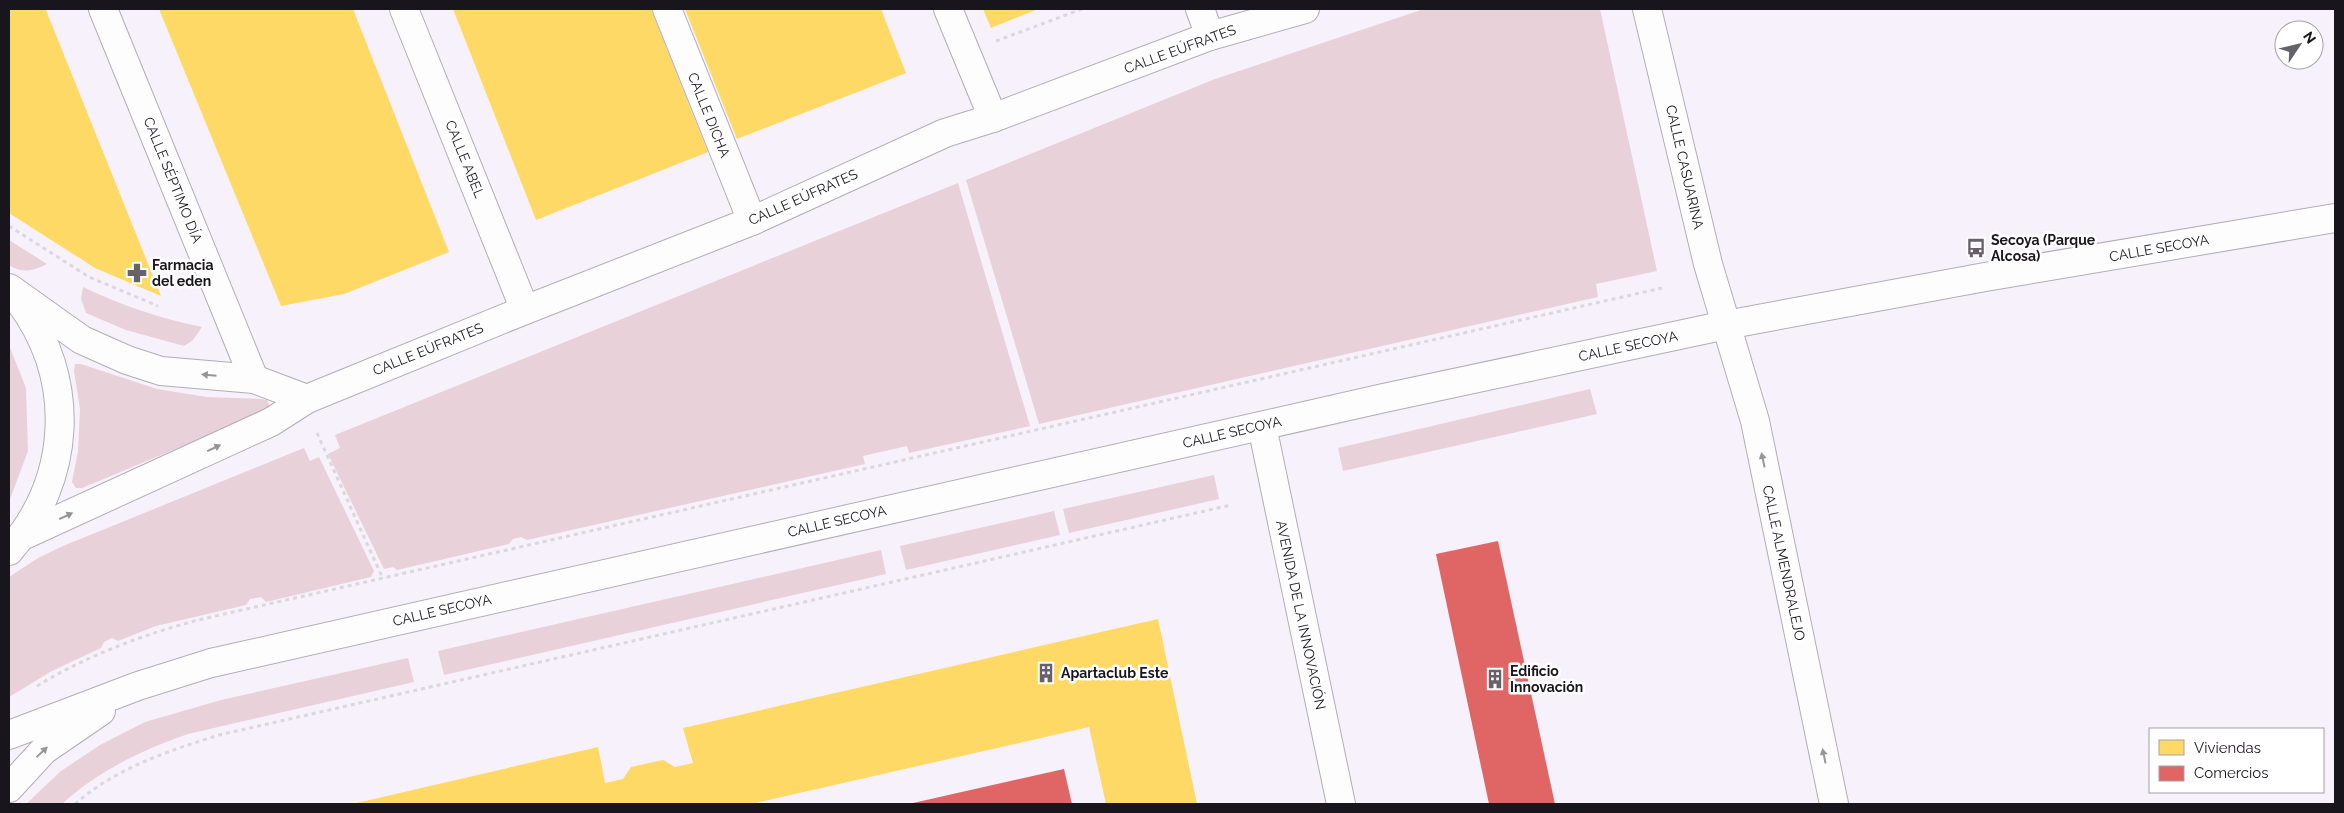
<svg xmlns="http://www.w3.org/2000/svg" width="2344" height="813" font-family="Raleway,sans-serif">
<rect width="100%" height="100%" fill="#f7f1fb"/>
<g fill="#e9d1d9">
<path d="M1424,9H1600L1657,271L1596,284L1598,297L1039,424L966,180L1215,79Z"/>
<path d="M958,183L1030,426L909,453L907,446L863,456L865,464L527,540L521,537L513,539L509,544L397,570L393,567L384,569L328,454L340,448L335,435Z"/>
<path d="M9,240L47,264C33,271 22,274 9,265Z"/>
<path d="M83,287C123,306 159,318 202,327L193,340L184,346L126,330L86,313L81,299Z"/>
<path d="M9,345L26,388L28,451L9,502Z"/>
<path d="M75,364H81L157,389L207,397L262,399L267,400L270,406L267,411L82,488H76L72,482L78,451L80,409L74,371Z"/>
<path d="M1590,389L1597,414L1343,471L1338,448Z"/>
<path d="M304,448L310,461L319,457L374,571L371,577L266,602L261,597L250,599L246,605L156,626L118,641L112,638L104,642L101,648L52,671L9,697V577L38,558L63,546Z"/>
<path d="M1214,475L1219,499L1069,533L1063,509Z"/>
<path d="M1054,511L1060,535L906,570L900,546Z"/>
<path d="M881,550L886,574L444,675L438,651Z"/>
<path d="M408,658L414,682L188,734C142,750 98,771 62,804H26L61,771L100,745L145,722L221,700Z"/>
</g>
<g fill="#ffd966">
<path d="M9,9L46,10L161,296L95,268L9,213Z"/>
<path d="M159,9H353L449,252L344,294L281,306Z"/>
<path d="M453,9H651L708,152L536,220Z"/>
<path d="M685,9H881L906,73L737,139Z"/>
<path d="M983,9H1038L991,28Z"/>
<path d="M1158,619L1197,804H1106L1089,727L751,804H352L598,747L605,783L623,779L631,767L663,760L675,767L693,763L683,728Z"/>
</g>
<g fill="#e06666">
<path d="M1498,541L1555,804H1489L1436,554Z"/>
<path d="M1064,769L1072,804H913V803Z"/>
</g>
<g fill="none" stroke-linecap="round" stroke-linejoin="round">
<defs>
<g id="pedestrian">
<path d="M667,9L752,221"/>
<path d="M1200,9L1210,36"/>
</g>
<g id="minor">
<path d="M103,9L254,379"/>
<path d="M404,9L525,310"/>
<path d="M948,9L993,118"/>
<path d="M1647,9L1708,264L1755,421L1834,804"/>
<path d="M9,288L82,340L127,360L161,371L254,379L307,399"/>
<path d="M1262,426L1341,804"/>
<path d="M22,536L271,422L307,399L525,310L752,221L945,133L993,118L1210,36L1305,9"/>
<path d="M9,551C72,479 77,380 20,302"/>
</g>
<g id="secondary">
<path d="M9,735L138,686L211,663L1384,398L1726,325L1985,277L2335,218"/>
<path d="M9,788L44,750L101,711"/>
</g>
</defs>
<use href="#pedestrian" stroke="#b2adb5" stroke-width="30"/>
<use href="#minor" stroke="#b2adb5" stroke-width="30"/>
<use href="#secondary" stroke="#b2adb5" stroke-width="30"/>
<g stroke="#d9d8da" stroke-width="3" stroke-dasharray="4 4" stroke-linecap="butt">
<path d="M996,41L1082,9"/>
<path d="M9,226L89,277L158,306"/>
<path d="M317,433L383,579"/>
<path d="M37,686C86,656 142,635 198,620L1662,288"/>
<path d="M75,804C116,768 168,751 219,735L1231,505"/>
</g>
<use href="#pedestrian" stroke="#fefdfe" stroke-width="28"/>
<use href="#minor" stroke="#fefdfe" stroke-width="28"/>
<use href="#secondary" stroke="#fefdfe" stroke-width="28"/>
</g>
<defs><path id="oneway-solid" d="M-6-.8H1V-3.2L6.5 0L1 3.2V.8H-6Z" transform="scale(1.25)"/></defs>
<g fill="#979598">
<use href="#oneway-solid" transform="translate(209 375) rotate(-175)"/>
<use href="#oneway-solid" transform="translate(214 448) rotate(-25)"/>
<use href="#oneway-solid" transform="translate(1763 460) rotate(-102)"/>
<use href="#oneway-solid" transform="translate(66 516) rotate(-25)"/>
<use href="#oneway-solid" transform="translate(42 752) rotate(-43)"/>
<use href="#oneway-solid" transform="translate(1824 756) rotate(-102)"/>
</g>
<defs>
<symbol id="bus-bare" viewBox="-9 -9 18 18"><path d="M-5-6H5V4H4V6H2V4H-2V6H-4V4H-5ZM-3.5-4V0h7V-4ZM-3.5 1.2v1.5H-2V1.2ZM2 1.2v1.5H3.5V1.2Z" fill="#67626a" stroke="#fff" stroke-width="2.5" paint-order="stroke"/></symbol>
<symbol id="pharmacy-bare" viewBox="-9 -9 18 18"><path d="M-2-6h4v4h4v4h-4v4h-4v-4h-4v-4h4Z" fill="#67626a" stroke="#fff" stroke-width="2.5" paint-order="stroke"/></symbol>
<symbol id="building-bare" viewBox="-9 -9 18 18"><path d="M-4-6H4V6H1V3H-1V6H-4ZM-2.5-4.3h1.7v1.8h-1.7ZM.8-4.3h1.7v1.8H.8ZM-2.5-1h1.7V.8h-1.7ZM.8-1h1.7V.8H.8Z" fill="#67626a" stroke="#fff" stroke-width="2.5" paint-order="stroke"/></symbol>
</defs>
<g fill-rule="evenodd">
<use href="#bus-bare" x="1962" y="234" width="28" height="28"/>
<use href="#pharmacy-bare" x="123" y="259" width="28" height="28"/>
<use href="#building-bare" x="1032" y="659" width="28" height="28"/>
<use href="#building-bare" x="1481" y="665" width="28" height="28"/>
</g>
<g text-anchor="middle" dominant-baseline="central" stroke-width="5" stroke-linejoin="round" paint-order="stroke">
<g font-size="14" fill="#19151c" stroke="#fff">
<text transform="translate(1180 49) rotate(-20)">CALLE EÚFRATES</text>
<text transform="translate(709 115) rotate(68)">CALLE DICHA</text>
<text transform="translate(465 159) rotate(68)">CALLE ABEL</text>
<text transform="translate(1685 167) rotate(77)">CALLE CASUARINA</text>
<text transform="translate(173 180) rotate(68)">CALLE SÉPTIMO DÍA</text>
<text transform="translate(803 197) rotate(-24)">CALLE EÚFRATES</text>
<text transform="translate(2159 248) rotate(-10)">CALLE SECOYA</text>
<text transform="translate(1628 346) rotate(-12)">CALLE SECOYA</text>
<text transform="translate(428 349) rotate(-22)">CALLE EÚFRATES</text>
<text transform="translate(1232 432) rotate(-13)">CALLE SECOYA</text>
<text transform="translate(837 521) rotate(-13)">CALLE SECOYA</text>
<text transform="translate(1784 563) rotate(78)">CALLE ALMENDRALEJO</text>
<text transform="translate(442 610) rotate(-13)">CALLE SECOYA</text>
<text transform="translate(1301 615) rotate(78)">AVENIDA DE LA INNOVACIÓN</text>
</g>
<g font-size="14" font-weight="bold" fill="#19151c" stroke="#fff" text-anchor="start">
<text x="1991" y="240">Secoya (Parque<tspan x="1991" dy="16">Alcosa)</tspan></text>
<text x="152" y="265">Farmacia<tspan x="152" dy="16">del eden</tspan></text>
<text x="1510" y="671">Edificio<tspan x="1510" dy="16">Innovación</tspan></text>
<text x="1061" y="673">Apartaclub Este</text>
</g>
</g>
<rect width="2344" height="813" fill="none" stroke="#19151c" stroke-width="20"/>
<rect x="2149" y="728" width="175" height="65" fill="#ffffff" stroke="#a3a1a4"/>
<rect x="2159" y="740" width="25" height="15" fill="#ffd966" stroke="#a3a1a4"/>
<text x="2194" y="753" font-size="15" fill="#19151c">Viviendas</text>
<rect x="2159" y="766" width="25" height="15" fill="#e06666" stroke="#a3a1a4"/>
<text x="2194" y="778" font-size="15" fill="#19151c">Comercios</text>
<g transform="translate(2299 45) rotate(55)"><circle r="24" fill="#ffffff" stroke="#a3a1a4"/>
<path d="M0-4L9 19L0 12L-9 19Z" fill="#67626a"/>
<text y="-8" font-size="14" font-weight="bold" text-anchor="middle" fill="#19151c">N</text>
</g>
</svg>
